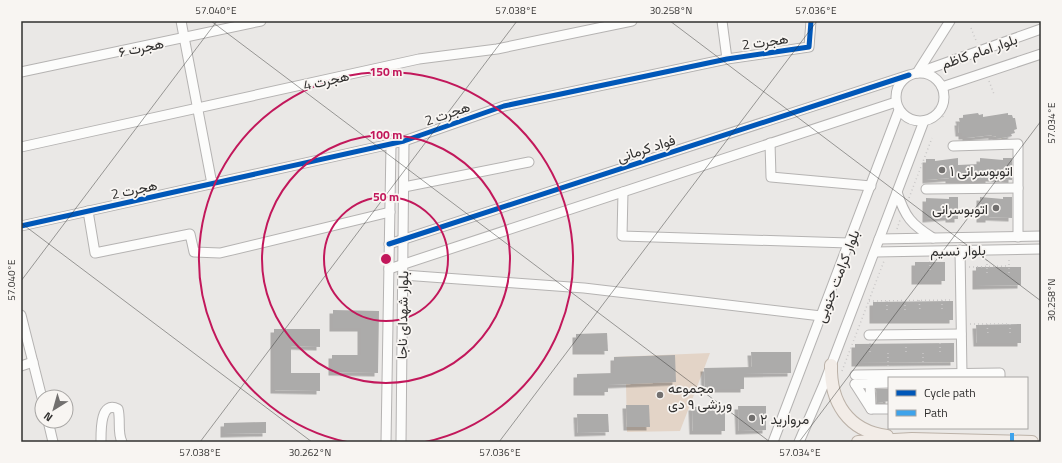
<svg xmlns="http://www.w3.org/2000/svg" width="1062" height="463" font-family="'Titillium Web',Vazirmatn,sans-serif">
<defs>
<filter id="shadow"><feDropShadow dx="-3.5" dy="3.5" stdDeviation="0" flood-color="#0004"/></filter>
</defs>
<rect width="100%" height="100%" fill="#eae8e6"/>
<path fill="#e3d4c7" d="M710,353L680,431L627,432L626,384H614V357Z"/>
<g fill="#acabaa" filter="url(#shadow)">
<path d="M978,113L979,115L983,114V117L1008,113V115H1012L1013,118H1015L1017,129L1014,130L1015,133L1011,134L1012,136L996,139V136L992,137V135L966,138V136H962V133H959L958,122H960L959,118H963V115Z"/>
<path d="M958,158V165L980,164V158L1003,160V158H1012V180L989,178V180H949V178L926,180V159H935V161Z"/>
<path d="M949,197H958V219H949V217L926,219V198L949,199Z"/>
<path d="M980,197L1003,199V197H1012V218L989,217V219H980Z"/>
<rect x="915" y="262" width="30" height="19"/>
<path d="M976,267H1021V285L976,286Z"/>
<path d="M953,301V320H873V302Z"/>
<path d="M333,310L379,311L378,373L332,372V355H361V328H333Z"/>
<path d="M1021,324V343H977L976,325Z"/>
<path d="M274,329H320V347L291,346V373H320V391L274,390Z"/>
<path d="M607,333L608,351H576V334Z"/>
<path d="M954,343V362L855,363V344Z"/>
<path d="M751,352H791V373L744,374V389H705L704,368L752,367Z"/>
<path d="M675,355L676,382L608,385V392H577V374L614,373V357Z"/>
<path d="M876,389H889V401L877,403Z"/>
<path d="M626,405H649L650,427H627Z"/>
<path d="M725,406V431H693L692,407Z"/>
<path d="M738,406H766V430L739,431Z"/>
<path d="M577,414H608L609,432L578,433Z"/>
<path d="M266,422V433L224,434V423Z"/>
</g>
<g fill="none" stroke-linecap="round" stroke-linejoin="round">
<defs>
<g id="minor">
<path d="M181,21L212,184"/>
<path d="M722,21L727,59"/>
<path d="M21,72L261,21"/>
<path d="M920,72L1041,29"/>
<circle cx="920" cy="97" r="24"/>
<path d="M917,73L950,21"/>
<path d="M942,87L1041,54"/>
<path d="M770,143L771,177L871,186"/>
<path d="M953,146L1018,144V237"/>
<path d="M21,147L419,59L497,49L632,21"/>
<path d="M404,187L529,162"/>
<path d="M926,189L1018,188"/>
<path d="M623,192L622,236L849,243"/>
<path d="M897,192C905,217 911,224 933,238"/>
<path d="M88,211L95,253L190,234L194,252L220,253L390,212"/>
<path d="M21,226L404,141L504,106L727,59L809,47L811,21"/>
<path d="M879,239L1041,236"/>
<path d="M389,244L909,75"/>
<path d="M960,250L962,374"/>
<path d="M875,252L1041,249"/>
<path d="M389,269L896,102"/>
<path d="M403,275L584,288L821,316"/>
<path d="M21,315L42,398"/>
<path d="M869,335L961,334"/>
<path d="M21,366L33,362"/>
<path d="M855,375L1000,373V378"/>
<path d="M870,383L871,408"/>
<path d="M855,384L889,383"/>
<path d="M855,384L871,409"/>
<path d="M871,409H889"/>
<path d="M48,421L53,442"/>
<path d="M101,442C101,431 100,400 118,409C121,420 117,432 122,442"/>
<path d="M386,442L391,144"/>
<path d="M401,442L404,141"/>
<path d="M773,442L899,110"/>
<path d="M799,442L824,384L924,121"/>
</g>
<g id="major">
<path d="M831,365C830,402 848,431 887,436"/>
<path d="M858,442L912,439L1032,442"/>
</g>
</defs>
<use href="#minor" stroke="#b5b3b2" stroke-width="11"/>
<use href="#major" stroke="#bcb2a8" stroke-width="14"/>
<g stroke="#c9c7c7" stroke-width="1.5" stroke-dasharray="1 3" stroke-linecap="butt">
<path d="M971,28L977,43"/>
<path d="M989,81L994,94"/>
<path d="M935,107L945,119"/>
<path d="M909,198L932,138"/>
<path d="M897,229L900,220"/>
<path d="M987,260V276"/>
<path d="M1009,260V276"/>
<path d="M930,261V272"/>
<path d="M969,267L1009,266"/>
<path d="M919,300L920,310"/>
<path d="M942,300V310"/>
<path d="M869,301L953,300"/>
<path d="M887,301V311"/>
<path d="M905,301V311"/>
<path d="M970,324H1010V334"/>
<path d="M987,324L988,334"/>
<path d="M870,343V354"/>
<path d="M906,343V353"/>
<path d="M940,343V353"/>
<path d="M888,353V366"/>
<path d="M923,353V365"/>
<path d="M842,371L884,261"/>
</g>
<use href="#minor" stroke="#fcfcfb" stroke-width="9"/>
<use href="#major" stroke="#f2ece7" stroke-width="12"/>
<path stroke="#3ea3eb" stroke-width="4" stroke-dasharray="8 4" stroke-linecap="butt" d="M1012,441V428"/>
<defs>
<g id="cycleway">
<path d="M21,226L404,141L504,106L727,59L809,47L811,21"/>
<path d="M389,244L909,75"/>
</g>
</defs>
<use href="#cycleway" stroke="#f8f5f2" stroke-width="8"/>
<use href="#cycleway" stroke="#0057b8" stroke-width="5"/>
</g>
<path fill="none" stroke="#31302f" stroke-width="1" stroke-opacity="0.45" d="M211,21L770,442M670,21L1041,301M21,223L312,442M21,281L217,21M200,442L517,21M499,442L817,21M799,442L1041,121"/>
<g fill="none" stroke="#c2185b" stroke-width="2">
<circle cx="386" cy="259" r="62"/>
<circle cx="386" cy="259" r="124"/>
<path d="M347 442A187 187 0 1 1 425 442"/>
</g>
<g fill="#72706f" stroke="#f8f5f2" stroke-width="1.5">
<circle cx="942" cy="170" r="4"/>
<circle cx="996" cy="208" r="4"/>
<circle cx="660" cy="395" r="4"/>
<circle cx="752" cy="418" r="4"/>
</g>
<g text-anchor="middle" dominant-baseline="central" stroke-width="3.5" stroke-linejoin="round" paint-order="stroke">
<g font-size="14" fill="#31302f" stroke="#f8f5f2">
<text transform="translate(765 41) rotate(-8)">هجرت 2</text>
<text transform="translate(141 47) rotate(-12)">هجرت ۶</text>
<text transform="translate(979 51) rotate(-19)">بلوار امام کاظم</text>
<text transform="translate(326 80) rotate(-13)">هجرت 4</text>
<text transform="translate(447 113) rotate(-19)">هجرت 2</text>
<text transform="translate(646 148) rotate(-18)">فواد کرمانی</text>
<text transform="translate(134 189) rotate(-12)">هجرت 2</text>
<text transform="translate(958 250) rotate(-1)">بلوار نسیم</text>
<text transform="translate(837 276) rotate(-69)">بلوار کرامت جنوبی</text>
<text transform="translate(402 315) rotate(-89)">بلوار شهدای ناجا</text>
</g>
<g font-size="14" fill="#31302f" stroke="#f8f5f2" text-anchor="start">
<text x="950" y="170">اتوبوسرانی ۱</text>
<text x="988" y="208" text-anchor="end">اتوبوسرانی</text>
<text x="668" y="387">مجموعه<tspan x="668" dy="16">ورزشی ۹ دی</tspan></text>
<text x="760" y="418">مروارید ۲</text>
</g>
</g>
<circle cx="386" cy="259" r="6" fill="#c2185b" stroke="#f8f5f2" stroke-width="2"/>
<g font-size="12" text-anchor="middle" font-weight="bold" fill="#c2185b" stroke="#f8f5f2" stroke-width="3.5" stroke-linejoin="round" paint-order="stroke">
<text x="386" y="76">150 m</text>
<text x="386" y="139">100 m</text>
<text x="386" y="201">50 m</text>
</g>
<rect width="1062" height="463" fill="none" stroke="#f8f5f2" stroke-width="44"/>
<rect x="888" y="377" width="140" height="52" fill="#f8f5f2" stroke="#a8a6a4"/>
<rect x="896" y="390" width="20" height="6" fill="#0057b8" stroke="#a8a6a4"/>
<text x="924" y="397" font-size="12" fill="#31302f">Cycle path</text>
<rect x="896" y="410" width="20" height="6" fill="#3ea3eb" stroke="#a8a6a4"/>
<text x="924" y="417" font-size="12" fill="#31302f">Path</text>
<g transform="translate(54 409) rotate(217)"><circle r="19" fill="#f8f5f2" stroke="#a8a6a4"/>
<path d="M0-3L7 15L0 10L-7 15Z" fill="#72706f"/>
<text y="-6" font-size="11" font-weight="bold" text-anchor="middle" fill="#31302f">N</text>
</g>
<rect x="22" y="22" width="1018" height="419" fill="none" stroke="#31302f" stroke-width="1.5"/>
<g font-size="10" text-anchor="middle" fill="#31302f">
<text x="216" y="14">57.040°E</text>
<text x="516" y="14">57.038°E</text>
<text x="671" y="14">30.258°N</text>
<text x="816" y="14">57.036°E</text>
<text transform="translate(1051 123) rotate(-90)" y="4">57.034°E</text>
<text transform="translate(11 280) rotate(-90)" y="4">57.040°E</text>
<text transform="translate(1051 300) rotate(-90)" y="4">30.258°N</text>
<text x="200" y="456">57.038°E</text>
<text x="310" y="456">30.262°N</text>
<text x="500" y="456">57.036°E</text>
<text x="800" y="456">57.034°E</text>
</g>
</svg>
